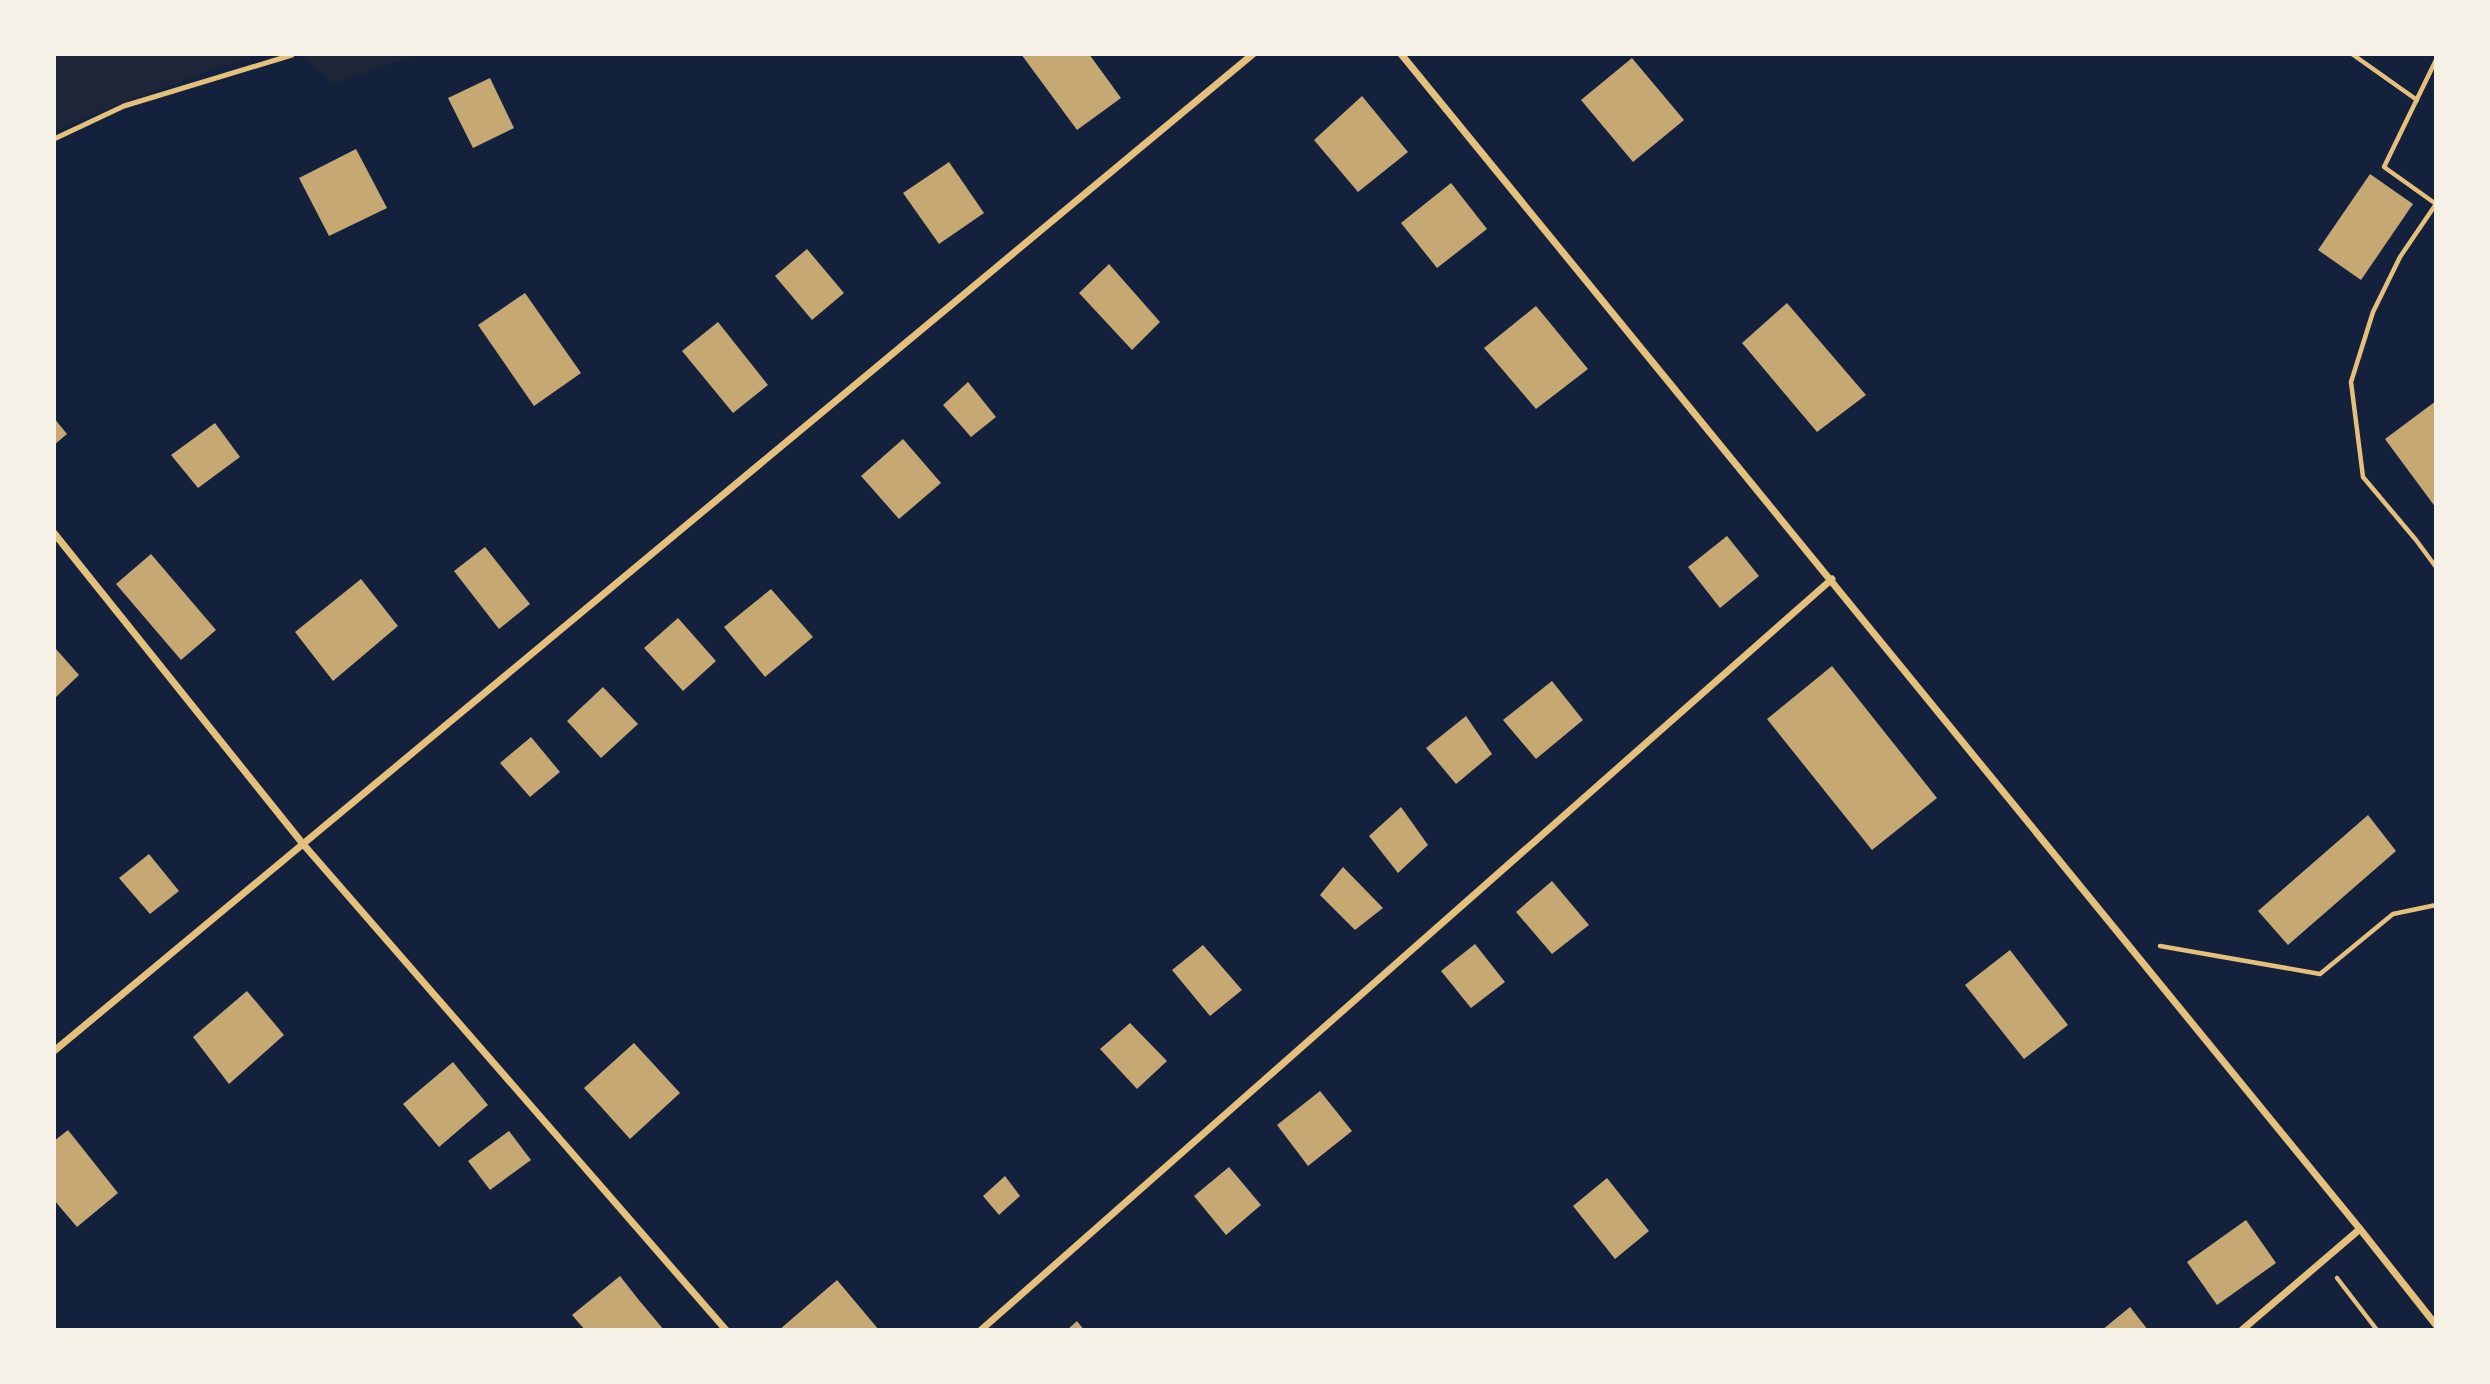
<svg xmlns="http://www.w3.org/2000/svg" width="2490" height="1384" font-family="Mulish,sans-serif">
<rect width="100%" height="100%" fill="#14213d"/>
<g fill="#1d2539">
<path d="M54,54H258L114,106L54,132Z"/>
<path d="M300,54H419L333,84Z"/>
</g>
<g fill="#c6a872">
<path d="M1021,54H1089L1121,98L1077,130Z"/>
<path d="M1632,58L1684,120L1633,162L1581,100Z"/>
<path d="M490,78L514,128L473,148L448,98Z"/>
<path d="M1362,96L1408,152L1358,192L1314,140Z"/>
<path d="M356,149L387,208L329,236L299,178Z"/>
<path d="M949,162L984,213L939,244L903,193Z"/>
<path d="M2370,174L2413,204L2361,280L2318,250Z"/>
<path d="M1451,183L1487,229L1437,268L1401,223Z"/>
<path d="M807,249L844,293L812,320L775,276Z"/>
<path d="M1109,264L1160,322L1132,350L1079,293Z"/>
<path d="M525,293L581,373L534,406L478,325Z"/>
<path d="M1787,303L1866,395L1817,432L1742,343Z"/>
<path d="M1536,306L1588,369L1536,409L1484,348Z"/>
<path d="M718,322L768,385L733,413L682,351Z"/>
<path d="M968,382L996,417L971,437L943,405Z"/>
<path d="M2436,401V508L2385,439Z"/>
<path d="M54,418L67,434L54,445Z"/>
<path d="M215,423L240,457L198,488L171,455Z"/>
<path d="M903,439L941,483L899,519L861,476Z"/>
<path d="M1727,536L1759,576L1720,608L1688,567Z"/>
<path d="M485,547L530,604L499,629L454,571Z"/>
<path d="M151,554L216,630L181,660L116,584Z"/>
<path d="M361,579L398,626L333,681L295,632Z"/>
<path d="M771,589L813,637L765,677L724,627Z"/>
<path d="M678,618L716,661L683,691L644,648Z"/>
<path d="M56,649L79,675L54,699V651Z"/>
<path d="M1832,666L1937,798L1872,850L1767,719Z"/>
<path d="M1552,681L1583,720L1536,759L1503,720Z"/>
<path d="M603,687L638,724L601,758L567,721Z"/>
<path d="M1466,716L1492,754L1456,784L1426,748Z"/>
<path d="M531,737L560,772L530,797L500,763Z"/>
<path d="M1401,807L1428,845L1398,873L1369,836Z"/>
<path d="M2368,815L2396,851L2288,945L2258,911Z"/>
<path d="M149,854L179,891L150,914L119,878Z"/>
<path d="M1343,867L1383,908L1355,930L1320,895Z"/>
<path d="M1552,881L1589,925L1552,954L1516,912Z"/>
<path d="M1475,944L1505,982L1471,1008L1441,971Z"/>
<path d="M1203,945L1242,990L1210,1016L1172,970Z"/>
<path d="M2010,950L2068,1025L2024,1059L1965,985Z"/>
<path d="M247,991L284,1035L229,1084L193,1037Z"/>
<path d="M1130,1023L1167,1061L1137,1089L1100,1049Z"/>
<path d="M634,1043L680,1093L630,1139L584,1088Z"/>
<path d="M453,1062L488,1105L439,1147L403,1104Z"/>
<path d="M1320,1091L1352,1131L1308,1166L1277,1125Z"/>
<path d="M68,1130L118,1193L77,1227L54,1200V1141Z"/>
<path d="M509,1131L531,1160L490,1190L468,1161Z"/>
<path d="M1229,1167L1261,1205L1226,1235L1194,1196Z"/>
<path d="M1005,1176L1020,1196L999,1215L983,1196Z"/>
<path d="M1607,1178L1649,1231L1615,1259L1573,1206Z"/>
<path d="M2246,1220L2276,1263L2217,1305L2187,1262Z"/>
<path d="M620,1276L638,1299L664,1330H585L572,1315Z"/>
<path d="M837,1280L879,1330H779Z"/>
<path d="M2130,1307L2148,1330H2102Z"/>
<path d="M1077,1321L1084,1330H1067Z"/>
</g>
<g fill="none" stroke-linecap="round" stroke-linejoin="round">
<g stroke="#e5c07b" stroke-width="4.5">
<path d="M2352,54L2417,100"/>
<path d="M2436,60L2384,167L2436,204"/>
<path d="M2436,204L2400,257L2373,312L2351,382L2363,477L2416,540L2436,567"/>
<path d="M2160,946L2320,974L2393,914L2436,905"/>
<path d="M2337,1278L2377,1330"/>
</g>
<path stroke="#e5c07b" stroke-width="5" d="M54,139L124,106L292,55"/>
<g stroke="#e5c07b" stroke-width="7">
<path d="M1401,54L2360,1229L2436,1325"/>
<path d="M54,533L303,844L726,1330"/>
<path d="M54,1051L1253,54"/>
<path d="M981,1330L1832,579"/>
<path d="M2242,1330L2360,1229"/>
</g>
</g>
<rect width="2490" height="1384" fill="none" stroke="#f6f1e7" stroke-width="112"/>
</svg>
